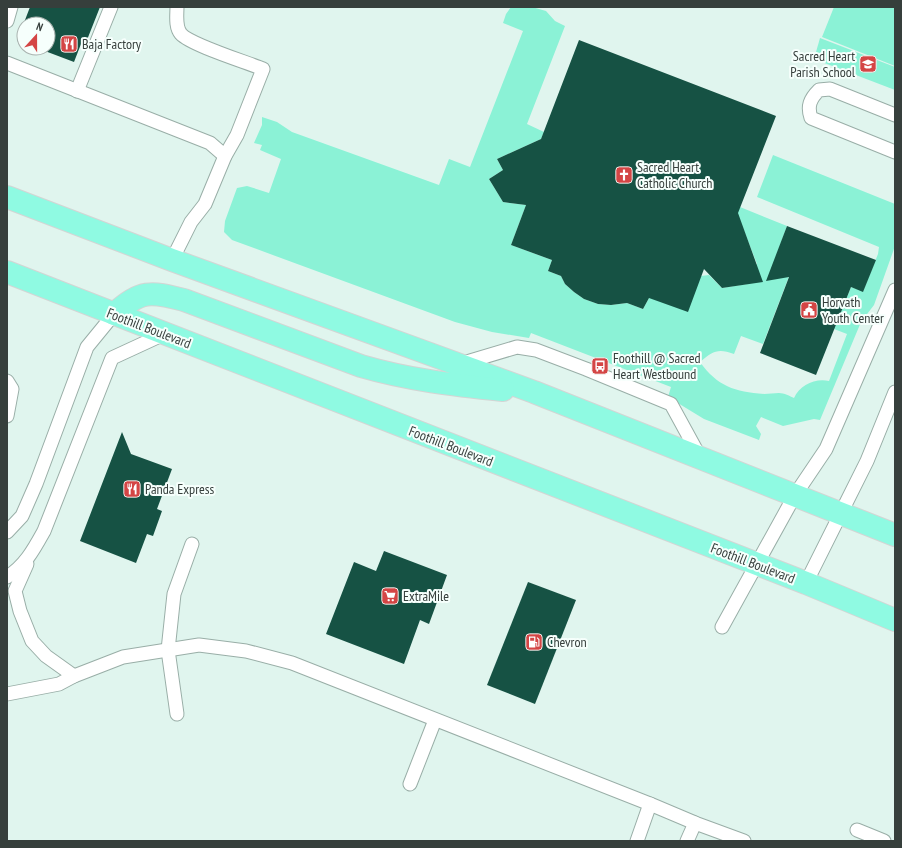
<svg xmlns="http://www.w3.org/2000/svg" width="902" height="848" font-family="'PT Sans Narrow',sans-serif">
<rect width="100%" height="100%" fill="#e0f5ee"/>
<g fill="#8bf2d6">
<path d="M511,7H532L546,11L555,21L565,26L527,124L544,132L541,139L497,159L503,170L489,179L503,202L526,205L511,245L552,260L548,271L561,276L565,284L574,292L584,299L598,304L611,305L627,303L643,309L649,298L701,276L709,275L722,288L747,284L745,267L757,264L737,213L740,207L787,226L775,259L793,266L763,344L741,336L734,354C718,348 713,351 700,362C717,386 735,392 764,394C769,394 774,393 779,393C784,393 790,396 794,398C800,385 815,378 829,381L847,334L834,329L851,287L863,291L878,254L879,247L757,197L773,155L895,204V246L874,305L861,322L820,420L814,419L783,426L761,417L756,426L761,434L759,440L704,419L668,397L671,387L531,333L529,338L492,332L455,322L232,240L224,232L225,221L237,188L247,186L269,193L281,159L260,150L262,145L254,143L262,125V117L277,122L292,132L439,185L449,159L470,167L523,31L503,23L506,14Z"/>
<path d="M834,7H895V66L822,37Z"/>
<path d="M820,38L895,67V90L814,59Z"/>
</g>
<g fill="#165244">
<path d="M30,7H100L85,45L81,44L74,62L37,48H48V24H24V43L17,41Z"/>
<path d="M579,40L776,116L738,213L763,282L722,288L704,269L688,312L649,298L643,309L627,303L611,305L598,304L584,299L574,292L565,284L561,276L548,271L552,260L511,245L526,205L503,202L489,179L503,170L497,159L541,139Z"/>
<path d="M787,226L876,260L863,292L851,287L816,375L760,353L789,277L766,281Z"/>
<path d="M122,432L131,454L172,469L157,509L162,511L153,536L147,534L136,563L80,541Z"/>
<path d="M384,551L447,575L429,624L420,620L404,664L326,634L354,562L376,571Z"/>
<path d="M528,582L576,600L535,704L487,685Z"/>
</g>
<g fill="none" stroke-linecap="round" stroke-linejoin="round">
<defs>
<g id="service">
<path d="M7,21L11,7"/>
<path d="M7,63L210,143L225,156"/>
<path d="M77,91L111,7"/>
<path d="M895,115L830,89L819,90C810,99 807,106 811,118L895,152"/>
<path d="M172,260L191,222L205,204L225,156L237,135L263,69C246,62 191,45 181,34C175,27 177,15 177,7"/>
<path d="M460,364L517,347L536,350L586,369L671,404L700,457"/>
<path d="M7,381L12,389L7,416"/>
<path d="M7,532L22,516L36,484L87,347L114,314"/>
<path d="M27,564L15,591L20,611L32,641L46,656L74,676"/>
<path d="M7,577C25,566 34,549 44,531L112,358L164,334"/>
<path d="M806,583L867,461L895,392"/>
<path d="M722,627L795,495L826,449L895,290"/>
<path d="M7,694L59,684L74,676L123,657L199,645L246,651L292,663L650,804L695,823L744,841"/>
<path d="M177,714L168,650L174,594L192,544"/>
<path d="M410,784L435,720"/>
<path d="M857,830L884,841"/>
<path d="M637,841L650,804"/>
<path d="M687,841L695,823"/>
</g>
<g id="primary">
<path d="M7,197L172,260L534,392L895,535"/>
<path d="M7,272L806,583L895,620"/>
<path d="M114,314C141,290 150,291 184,300L361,366C409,380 454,385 503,390"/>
</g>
</defs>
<use href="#service" stroke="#99aea7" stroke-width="15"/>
<use href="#primary" stroke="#d3d5d4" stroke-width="24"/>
<use href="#service" stroke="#fff" stroke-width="13"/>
<use href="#primary" stroke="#8ffae2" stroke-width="22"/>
</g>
<defs>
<symbol id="restaurant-square" viewBox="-11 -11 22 22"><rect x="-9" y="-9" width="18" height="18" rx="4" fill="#d44545" stroke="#f6fffc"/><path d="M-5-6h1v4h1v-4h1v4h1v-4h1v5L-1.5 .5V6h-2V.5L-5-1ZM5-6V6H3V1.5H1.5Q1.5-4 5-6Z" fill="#fff"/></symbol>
<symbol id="school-square" viewBox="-11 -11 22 22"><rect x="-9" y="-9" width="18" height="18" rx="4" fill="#d44545" stroke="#f6fffc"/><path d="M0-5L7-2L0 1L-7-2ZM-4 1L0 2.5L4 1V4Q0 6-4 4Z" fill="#fff"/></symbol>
<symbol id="church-square" viewBox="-11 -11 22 22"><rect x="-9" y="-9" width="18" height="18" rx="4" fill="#d44545" stroke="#f6fffc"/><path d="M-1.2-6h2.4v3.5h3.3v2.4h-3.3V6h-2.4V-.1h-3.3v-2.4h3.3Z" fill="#fff"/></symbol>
<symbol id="civic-square" viewBox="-11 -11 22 22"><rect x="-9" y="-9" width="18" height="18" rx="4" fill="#d44545" stroke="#f6fffc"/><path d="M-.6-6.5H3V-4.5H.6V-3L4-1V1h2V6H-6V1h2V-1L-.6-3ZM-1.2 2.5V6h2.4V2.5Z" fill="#fff"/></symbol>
<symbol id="bus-square" viewBox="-11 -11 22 22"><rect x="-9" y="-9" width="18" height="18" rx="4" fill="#d44545" stroke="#f6fffc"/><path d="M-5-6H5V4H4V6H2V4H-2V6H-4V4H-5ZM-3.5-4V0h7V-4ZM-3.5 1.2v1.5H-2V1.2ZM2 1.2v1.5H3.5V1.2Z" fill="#fff"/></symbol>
<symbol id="supermarket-square" viewBox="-11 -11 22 22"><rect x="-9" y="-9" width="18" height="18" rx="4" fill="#d44545" stroke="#f6fffc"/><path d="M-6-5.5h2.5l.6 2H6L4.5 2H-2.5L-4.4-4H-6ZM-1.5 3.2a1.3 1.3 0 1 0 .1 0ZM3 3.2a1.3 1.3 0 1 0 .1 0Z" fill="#fff"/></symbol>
<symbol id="fuel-square" viewBox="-11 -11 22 22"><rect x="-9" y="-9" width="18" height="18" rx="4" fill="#d44545" stroke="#f6fffc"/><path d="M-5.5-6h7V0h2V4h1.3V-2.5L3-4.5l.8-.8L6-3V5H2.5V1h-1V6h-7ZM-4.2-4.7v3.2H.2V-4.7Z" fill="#fff"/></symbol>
</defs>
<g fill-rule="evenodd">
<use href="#restaurant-square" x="59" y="34" width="20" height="20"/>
<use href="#school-square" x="858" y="54" width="20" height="20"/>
<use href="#church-square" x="614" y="165" width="20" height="20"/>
<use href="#civic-square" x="799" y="300" width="20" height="20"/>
<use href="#bus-square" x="590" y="356" width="20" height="20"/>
<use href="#restaurant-square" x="122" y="479" width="20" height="20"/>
<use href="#supermarket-square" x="380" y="586" width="20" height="20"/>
<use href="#fuel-square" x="524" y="632" width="20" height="20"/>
</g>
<g text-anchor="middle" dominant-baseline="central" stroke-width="4" stroke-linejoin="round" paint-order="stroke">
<g font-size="14" fill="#363f3c" stroke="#f6fffc" text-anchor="start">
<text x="82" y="44">Baja Factory</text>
<text x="855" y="56" text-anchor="end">Sacred Heart<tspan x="855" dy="16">Parish School</tspan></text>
<text x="637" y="167">Sacred Heart<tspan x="637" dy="16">Catholic Church</tspan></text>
<text x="822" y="302">Horvath<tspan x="822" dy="16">Youth Center</tspan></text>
<text x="613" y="358">Foothill @ Sacred<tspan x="613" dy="16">Heart Westbound</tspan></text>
<text x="145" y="489">Panda Express</text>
<text x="403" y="596">ExtraMile</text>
<text x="547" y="642">Chevron</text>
</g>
<g font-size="14" fill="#363f3c" stroke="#f6fffc">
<text transform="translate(149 328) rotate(21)">Foothill Boulevard</text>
<text transform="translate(451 446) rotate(21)">Foothill Boulevard</text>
<text transform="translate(753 563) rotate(21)">Foothill Boulevard</text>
</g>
</g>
<rect width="902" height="848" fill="none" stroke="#363f3c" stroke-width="16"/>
<g transform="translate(36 36) rotate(21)"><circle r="19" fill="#f6fffc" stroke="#a9b2af"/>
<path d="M0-3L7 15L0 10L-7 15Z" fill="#d44545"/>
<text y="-6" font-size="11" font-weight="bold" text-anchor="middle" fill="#363f3c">N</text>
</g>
</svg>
